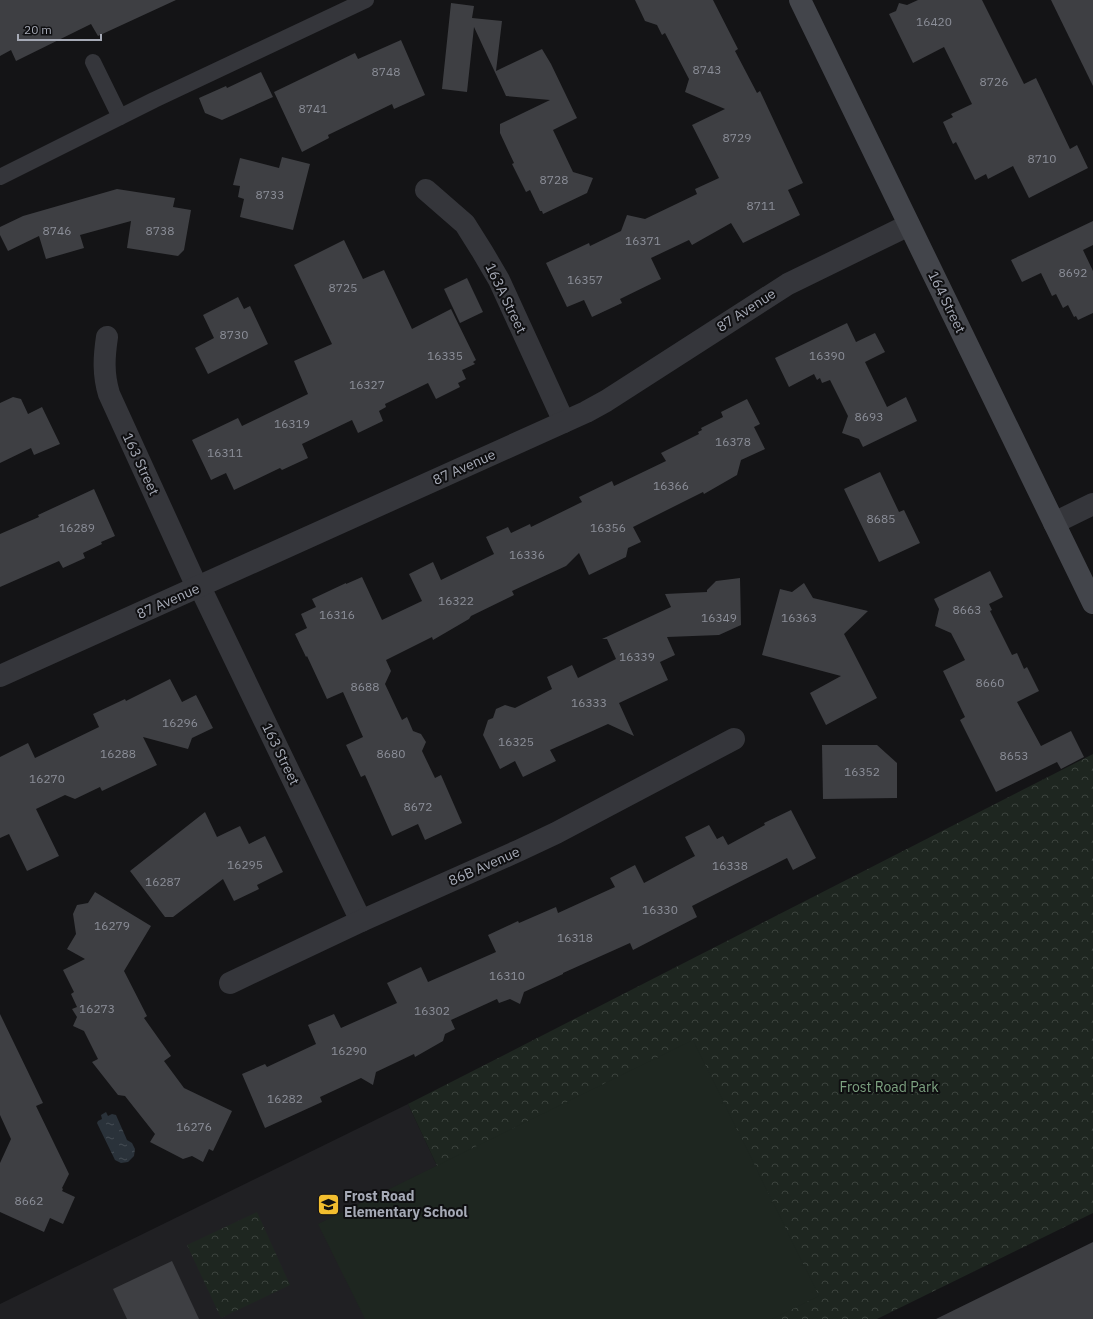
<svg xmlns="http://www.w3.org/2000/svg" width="1093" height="1319" font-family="'IBM Plex Sans',sans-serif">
<defs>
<pattern id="forest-crowns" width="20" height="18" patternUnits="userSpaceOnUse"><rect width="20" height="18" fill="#1e2620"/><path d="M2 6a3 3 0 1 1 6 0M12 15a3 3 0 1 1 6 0" fill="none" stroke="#3c433e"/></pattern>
<pattern id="water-ripples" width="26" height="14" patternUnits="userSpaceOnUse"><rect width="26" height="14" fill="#2a323a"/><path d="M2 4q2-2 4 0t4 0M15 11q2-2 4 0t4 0" fill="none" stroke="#464d54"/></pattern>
</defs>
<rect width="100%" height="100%" fill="#141416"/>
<path fill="#202023" d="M408,1104L509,1319H0V1304Z"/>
<g fill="url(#forest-crowns)">
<path d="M1093,754V1213L877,1319H509L408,1104Z"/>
<path d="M257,1212L290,1285L221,1318L187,1245Z"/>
</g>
<path fill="#1e2620" d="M693,1040L819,1296L772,1319H365L318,1224Z"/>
<path fill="url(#water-ripples)" d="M106,1112L108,1116L112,1114L116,1115L127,1140L132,1143L135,1149L134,1156L128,1162L121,1163L115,1160L97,1123L98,1121L102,1119L101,1115Z"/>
<g fill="#3e3f43">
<path d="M0,0H176L98,36L91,24L16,61L11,50L0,56Z"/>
<path d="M635,0H713L738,49L735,51L757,93L760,91L803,183L788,190L800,215L743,243L731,223L692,245L689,240L651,258L661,279L620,299L622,303L592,317L584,300L567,307L546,263L589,243L590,246L621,231L627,215L645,219L697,194L695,189L719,178L692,125L725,109L685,92L689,79L665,33L662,35L657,25L645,21Z"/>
<path d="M918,0H982L1024,84L1036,78L1070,149L1077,145L1088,168L1029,198L1013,166L988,179L986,174L975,180L956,142L953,144L943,122L953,117L951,114L972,104L944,47L913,63L889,14L896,11L899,3L907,5Z"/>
<path d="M1051,0H1093V86Z"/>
<path d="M451,3L474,6L472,18L502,21L496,71L542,49L551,64L577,118L553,130L573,172L593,178L587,193L543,214L542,211H540L530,190L526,192L512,164L514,163L500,133V124L550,100L506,96L474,27L467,92L442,89Z"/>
<path d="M401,40L425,95L394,109L392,104L328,135L329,138L302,152L274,92L355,53L358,59Z"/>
<path d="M261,72L273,97L222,120L205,113L199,98L226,86L227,88Z"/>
<path d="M282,157L310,164L293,230L240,217L244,199L238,197L240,186L233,185L240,158L279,168Z"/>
<path d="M117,189L175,198L173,207L191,210L184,250L178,256L127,248L131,221L80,235L84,248L46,259L39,236L8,251L0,235V227L23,216Z"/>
<path d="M1093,221V245L1083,250L1093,271V313L1078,320L1076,316L1074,317L1068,305L1063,308L1056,294L1052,296L1041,273L1022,282L1011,260Z"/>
<path d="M344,240L363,279L384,270L412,329L451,309L476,360L473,362L475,364L462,370L466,379L458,383L460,387L436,399L428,383L385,404L386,407L379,411L383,421L358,433L352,420L302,444L308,458L282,470L280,468L234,490L226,473L211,480L192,440L238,418L242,426L308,394L294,361L332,344L294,265Z"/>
<path d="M467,278L483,312L460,323L444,289Z"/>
<path d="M238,297L244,309L250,306L268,344L208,374L195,348L214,338L203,315Z"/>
<path d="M847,323L856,342L875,333L885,352L865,362L887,407L906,397L917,421L863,447L859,439L842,433L848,416L830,380L822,383L820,378L817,380L814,374L789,387L775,358Z"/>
<path d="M13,397L21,399L28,414L42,407L60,444L34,455L31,448L0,463V403Z"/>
<path d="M747,399L760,424L754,427L765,449L741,460L737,475L704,494L703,492L633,527L641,542L628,548L626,557L589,575L579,553L566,566L512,591L514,595L471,616L469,619L433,640L432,637L386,660L391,671L385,684L402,720L407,717L413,731L421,734L426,742L422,751L435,778L441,775L462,823L425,840L418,824L392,836L365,775L361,777L346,745L363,737L343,692L327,699L307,656L306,657L295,634L307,628L301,614L316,607L312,599L346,583V584L362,577L382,620L422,601L409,574L433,562L441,580L494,554L486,537L508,527L511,533L530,524L531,527L582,502L579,497L612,481L614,486L666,461L661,453L699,434L698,432L702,430L701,428L723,417L721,412Z"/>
<path d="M880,472L899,512L904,510L920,543L879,562L844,489Z"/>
<path d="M94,489L115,536L101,542L102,544L83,553L85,558L63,568L59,561L0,587V534L39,517L38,515Z"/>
<path d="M990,571L1003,597L989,604L992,610L990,611L1012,655L1017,653L1024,669L1027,667L1039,691L1017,702L1041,746L1071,731L1084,757L1061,769L1057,762L996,792L960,720L965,717L943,671L965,660L951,633L935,626L939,609L934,599Z"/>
<path d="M740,578L741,625L719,635L667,637L675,655L660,662L668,680L619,703L634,736L608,724L550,750L556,761L523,777L515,761L500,769L483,735L488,720L493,718L496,709L505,705L515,708L552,689L547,677L572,665L578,678L616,659L607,639H602L671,607L665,594L707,592V590L716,581Z"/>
<path d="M804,583L813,598L868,611L844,634L877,698L826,725L810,693L841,676L762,655L780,589L792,592Z"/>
<path d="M170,679L182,702L196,695L213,728L192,738L188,749L143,737L157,765L102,791L100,787L75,799L65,795L36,809L59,856L27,871L9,834L0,838V757L28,743L35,758L99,727L93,714L125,699L126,701Z"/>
<path d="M822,745H877L897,763V798L823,799Z"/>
<path d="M791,810L816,858L793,870L787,858L692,906L697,917L633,950L630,943L563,973V974L524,992L520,1004L510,999L499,1003L497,999L451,1020L455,1029L445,1034L443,1041L415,1057L414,1054L376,1072L373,1085L361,1078L320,1097L322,1102L265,1128L242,1074L265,1064L267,1067L316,1044L308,1025L334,1014L341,1028L397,1003L387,983L421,967L428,982L496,952L488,935L518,921L519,923L556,907L558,913L615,887L610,878L635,865L644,883L695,856L685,837L709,825L717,839L723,836L728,845L765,825L764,823Z"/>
<path d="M205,812L217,837L240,826L249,844L265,836L283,872L257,885L259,889L234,901L223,879L173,917H165L130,871Z"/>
<path d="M95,892L151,926L124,971L147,1016L144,1018L171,1056L164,1061L184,1088L232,1111L213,1151L209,1149L203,1162L192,1156L183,1159L150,1142L155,1134L125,1096L118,1095L92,1062L98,1059L84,1031L73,1026L77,1017L72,1009L77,1007L71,994L74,992L63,970L85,959L67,949L76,934L73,914L77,905L88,903Z"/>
<path d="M0,1014L43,1103L36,1106L69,1174L62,1188L63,1189L62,1191L75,1197L63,1224L50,1218L44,1232L0,1212V1163L11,1139L0,1115Z"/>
<path d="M1093,1242V1319H936L1038,1269Z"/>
<path d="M172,1261L199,1319H127L113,1289Z"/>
</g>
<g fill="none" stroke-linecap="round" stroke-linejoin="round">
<g stroke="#35363b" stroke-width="16">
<path d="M93,62L120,117"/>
<path d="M0,177L154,100L366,0"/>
</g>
<g stroke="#35363b" stroke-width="22">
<path d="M426,190L465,224L482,251L499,280L564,422"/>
<path d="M107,337C104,357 103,374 109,394L197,587"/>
<path d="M1054,523L1093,504"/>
<path d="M200,587L361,921"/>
<path d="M0,676L586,412L606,401L788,284L909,225"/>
<path d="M230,983L361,921L520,850L556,833L734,739"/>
</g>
<path stroke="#43454b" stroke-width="22" d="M800,0L1093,603"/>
</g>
<defs>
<symbol id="school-square" viewBox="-11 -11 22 22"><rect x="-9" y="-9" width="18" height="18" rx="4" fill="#f3be2f" stroke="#0f0f11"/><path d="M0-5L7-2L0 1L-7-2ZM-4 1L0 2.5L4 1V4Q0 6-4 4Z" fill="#111"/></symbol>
</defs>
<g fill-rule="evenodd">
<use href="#school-square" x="316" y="1192" width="25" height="25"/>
</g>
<g text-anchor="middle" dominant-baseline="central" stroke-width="4" stroke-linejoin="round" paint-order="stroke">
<g font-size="12" fill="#8c8f99">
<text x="934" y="21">16420</text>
<text x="707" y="69">8743</text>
<text x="386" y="71">8748</text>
<text x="994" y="81">8726</text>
<text x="313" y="108">8741</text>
<text x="737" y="137">8729</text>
<text x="1042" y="158">8710</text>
<text x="554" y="179">8728</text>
<text x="270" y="194">8733</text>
<text x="761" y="205">8711</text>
<text x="57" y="230">8746</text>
<text x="160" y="230">8738</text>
<text x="643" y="240">16371</text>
<text x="1073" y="272">8692</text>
<text x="585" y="279">16357</text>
<text x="343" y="287">8725</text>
<text x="234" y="334">8730</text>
<text x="445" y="355">16335</text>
<text x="827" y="355">16390</text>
<text x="367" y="384">16327</text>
<text x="869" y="416">8693</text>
<text x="292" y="423">16319</text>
<text x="733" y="441">16378</text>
<text x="225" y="452">16311</text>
<text x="671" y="485">16366</text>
<text x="881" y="518">8685</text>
<text x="77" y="527">16289</text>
<text x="608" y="527">16356</text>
<text x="527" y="554">16336</text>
<text x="456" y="600">16322</text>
<text x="967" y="609">8663</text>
<text x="337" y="614">16316</text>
<text x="719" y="617">16349</text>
<text x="799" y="617">16363</text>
<text x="637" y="656">16339</text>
<text x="990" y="682">8660</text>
<text x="365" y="686">8688</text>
<text x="589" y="702">16333</text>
<text x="180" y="722">16296</text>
<text x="516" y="741">16325</text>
<text x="118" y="753">16288</text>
<text x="391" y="753">8680</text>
<text x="1014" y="755">8653</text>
<text x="862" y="771">16352</text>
<text x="47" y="778">16270</text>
<text x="418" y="806">8672</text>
<text x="245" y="864">16295</text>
<text x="730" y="865">16338</text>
<text x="163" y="881">16287</text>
<text x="660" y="909">16330</text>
<text x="112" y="925">16279</text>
<text x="575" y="937">16318</text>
<text x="507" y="975">16310</text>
<text x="97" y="1008">16273</text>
<text x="432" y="1010">16302</text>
<text x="349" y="1050">16290</text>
<text x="285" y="1098">16282</text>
<text x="194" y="1126">16276</text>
<text x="29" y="1200">8662</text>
</g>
<g font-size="14" fill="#a6aab6" stroke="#0f0f11">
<text transform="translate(506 298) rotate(64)">163A Street</text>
<text transform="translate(947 302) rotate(64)">164 Street</text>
<text transform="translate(746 310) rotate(-33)">87 Avenue</text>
<text transform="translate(141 464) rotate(65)">163 Street</text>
<text transform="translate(464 467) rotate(-24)">87 Avenue</text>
<text transform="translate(168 601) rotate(-24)">87 Avenue</text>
<text transform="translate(281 754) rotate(64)">163 Street</text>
<text transform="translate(484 866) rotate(-24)">86B Avenue</text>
</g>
<g font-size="14" fill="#7da281" stroke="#0f0f11">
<text x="889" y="1087">Frost Road Park</text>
</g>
<g font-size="14" font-weight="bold" fill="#a6aab6" stroke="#0f0f11" text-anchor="start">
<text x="344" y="1196">Frost Road<tspan x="344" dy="16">Elementary School</tspan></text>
</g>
</g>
<path d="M18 34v6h83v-6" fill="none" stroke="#a6aab6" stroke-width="2"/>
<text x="24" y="34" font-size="12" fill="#a6aab6" stroke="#0f0f11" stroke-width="3" paint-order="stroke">20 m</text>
</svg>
